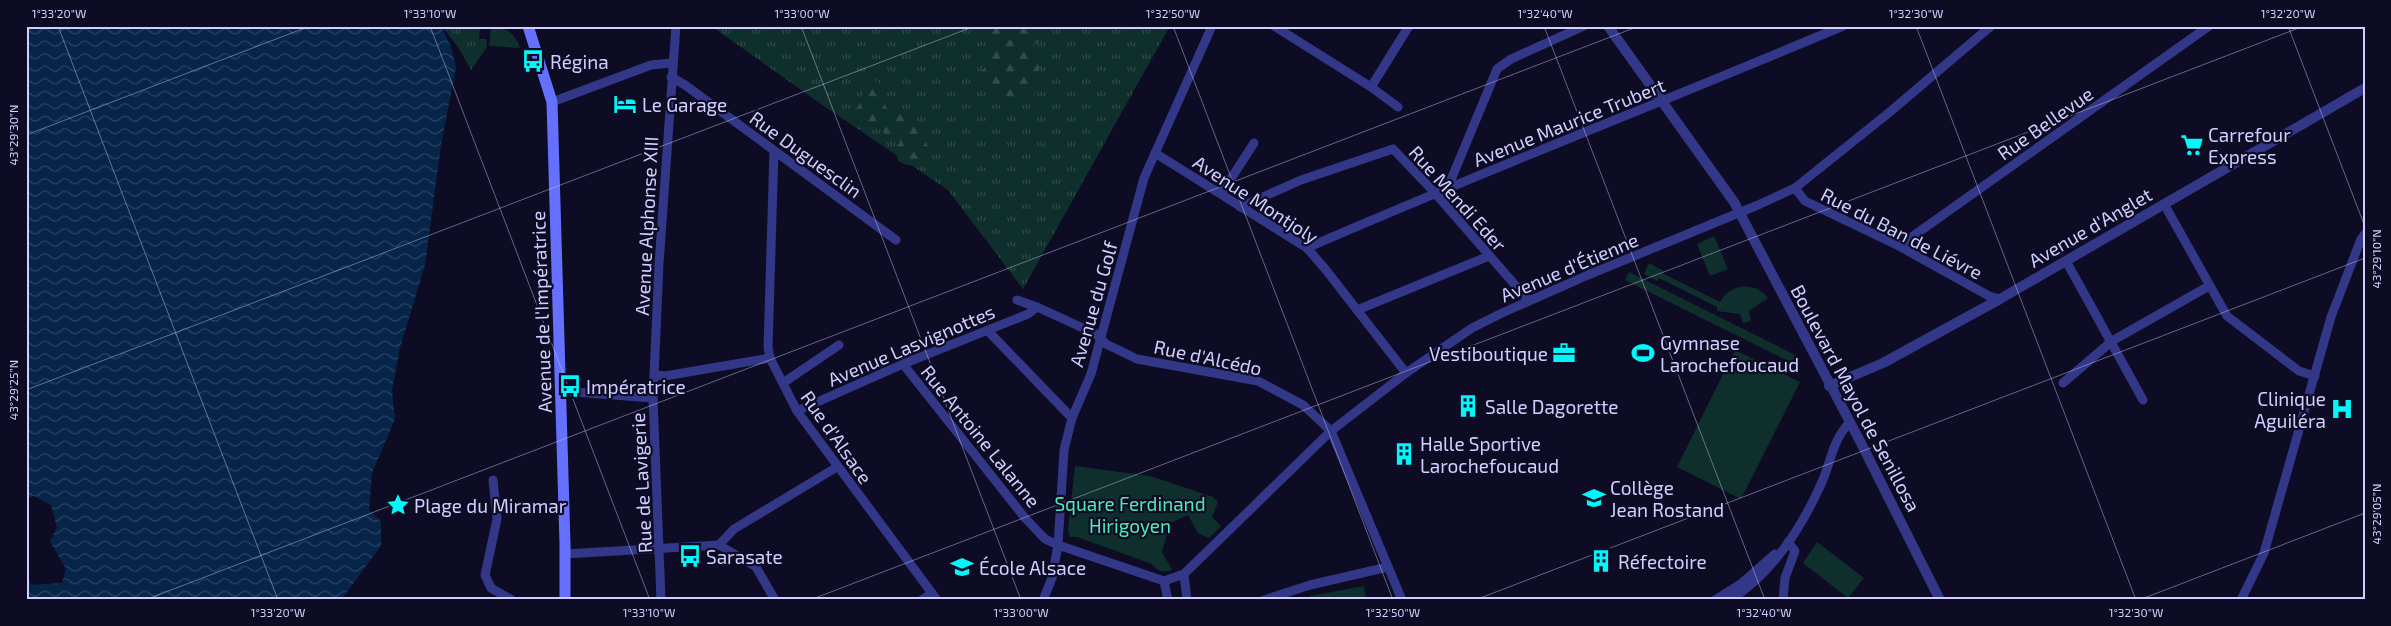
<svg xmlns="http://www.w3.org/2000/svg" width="2391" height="626" font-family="'Exo 2',sans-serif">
<defs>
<pattern id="grass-tufts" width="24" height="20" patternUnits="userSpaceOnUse" patternTransform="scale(1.25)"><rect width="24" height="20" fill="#0e2f2b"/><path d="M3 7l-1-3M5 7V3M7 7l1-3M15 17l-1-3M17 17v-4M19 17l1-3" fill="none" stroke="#304c4b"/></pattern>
<pattern id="forest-firs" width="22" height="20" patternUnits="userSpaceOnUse" patternTransform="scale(1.25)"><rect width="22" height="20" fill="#0e2f2b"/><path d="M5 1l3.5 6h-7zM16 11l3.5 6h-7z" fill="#304c4b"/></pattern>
<pattern id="water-waves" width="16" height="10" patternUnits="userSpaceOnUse" patternTransform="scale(1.25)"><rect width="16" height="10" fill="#072549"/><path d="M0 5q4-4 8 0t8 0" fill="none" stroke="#2a4464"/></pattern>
</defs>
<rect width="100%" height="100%" fill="#0e0c24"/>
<g fill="url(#grass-tufts)">
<path d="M445,26H480L479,39H486L487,47L471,70L458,47L444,29Z"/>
<path d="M711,26H1170L1023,289L948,190L821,104Z"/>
</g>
<g fill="url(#forest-firs)">
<path d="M982,26H1048L1041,39L1034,45L1040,67L1033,84L1036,91L1034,96L1026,100L1019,99L1012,109H1004L981,82L980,73L992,59L991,47Z"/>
<path d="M871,78L879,82L882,100L888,110L897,113L907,112C916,123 923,137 930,150L928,162C916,167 910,167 898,161L896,147L900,142V137L887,136L878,127L858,129C851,123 849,118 848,109L857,108C863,98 863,86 871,78Z"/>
</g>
<g fill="#0e2f2b">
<path d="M491,26C506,26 516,35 520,48L489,46Z"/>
<path d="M1714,236L1728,269L1710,276L1697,244Z"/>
<path d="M1649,263L1664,271L1662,273L1720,302C1730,283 1755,281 1768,298L1749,311L1751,321L1743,323L1740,314L1717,311V307L1659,278L1657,281L1644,274Z"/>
<path d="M1629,272L1795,355L1792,363L1625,280Z"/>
<path d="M1735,350L1800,382L1741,499L1677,467Z"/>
<path d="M1075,466L1150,476L1213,497L1218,502L1212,517L1221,526L1209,538L1198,533L1188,515L1170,523L1162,552L1172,570C1163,573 1157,571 1152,564L1077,537H1070L1068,530Z"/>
<path d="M1817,542L1864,578L1848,598L1803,563Z"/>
<path d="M1364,586L1366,600H1311L1310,596Z"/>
</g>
<path fill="url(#water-waves)" d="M26,26H441L451,47L456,67L441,145L425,265L400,348L392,390L395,419L372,473L369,510L381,521V546L341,600H26V574L31,585L62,583L66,569L50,541L57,527L51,505L34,496L26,499Z"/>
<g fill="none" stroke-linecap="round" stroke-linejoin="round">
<g stroke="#323788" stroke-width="9">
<path d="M1274,26L1371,87L1398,107"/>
<path d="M671,77L685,85L896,240"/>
<path d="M1371,87L1409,26"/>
<path d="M552,102L651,65L672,63"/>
<path d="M774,151L768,347L770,358L797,411L937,600"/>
<path d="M1155,153L1307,248L1326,270L1406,373"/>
<path d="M1448,187L1497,69L1511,59L1584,26"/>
<path d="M1795,188L1805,201L1899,246L1989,296L2000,299"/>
<path d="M1221,194L1254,143"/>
<path d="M2164,204L2227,316L2299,371L2315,376"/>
<path d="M1240,207L1301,180L1393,149L1435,193L1529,301"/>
<path d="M1899,246L2209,26"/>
<path d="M1307,248C1484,171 1665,101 1843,26"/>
<path d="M2066,261L2143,400"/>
<path d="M1017,300L1037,307L1096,334L1106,344L1137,359L1258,381L1303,405L1331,431L1402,600"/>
<path d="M1357,310L1489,256"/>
<path d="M988,331L1072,418"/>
<path d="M903,364L1025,518L1045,539L1058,545L1164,581"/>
<path d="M655,375L665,376L770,358"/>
<path d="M783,383L839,345"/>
<path d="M2063,383L2112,341L2209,286"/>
<path d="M561,391L653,398"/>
<path d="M797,411L903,364L1028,314L1037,307"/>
<path d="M493,480L497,519L485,575L491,588L512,600"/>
<path d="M719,545L734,529L837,467"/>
<path d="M565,554L719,545L756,567L775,600"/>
<path d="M1184,574L1187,600"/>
<path d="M1164,581L1184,574L1331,431L1406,373L1472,328L1502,313L1588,275L1758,205L1795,188L1891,111L1991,26"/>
<path d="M1164,581L1168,600"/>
<path d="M661,600L653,398L659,264L676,26"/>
<path d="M922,600L932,593"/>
<path d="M1043,600L1052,578L1058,545L1064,450L1072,418L1091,374L1144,178L1212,26"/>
<path d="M1264,600L1310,585L1388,567"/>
<path d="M1715,600L1742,583L1775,554"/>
<path d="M1730,600C1772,573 1801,529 1821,484C1832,461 1831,442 1850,422"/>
<path d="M1783,600L1785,578L1795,551L1788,542"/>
<path d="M2241,600L2264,553L2331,317L2361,239L2365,234"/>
</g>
<g stroke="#323788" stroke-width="10">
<path d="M1608,26L1734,202L1861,443L1940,600"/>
<path d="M1829,386L1883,363L2000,299L2365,88"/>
</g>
<path stroke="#6670ff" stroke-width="11" d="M528,26L552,102L565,544V600"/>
</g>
<path fill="none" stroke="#d1cfff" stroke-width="1" stroke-opacity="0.45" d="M58,26L278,600M430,26L650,600M801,26L1021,600M1173,26L1393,600M1544,26L1765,600M1916,26L2136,600M2288,26L2365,227M26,135L310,26M26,390L975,26M145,600L1639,26M810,600L2304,26M1475,600L2365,258M2139,600L2365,513"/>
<defs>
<symbol id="bus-bare" viewBox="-9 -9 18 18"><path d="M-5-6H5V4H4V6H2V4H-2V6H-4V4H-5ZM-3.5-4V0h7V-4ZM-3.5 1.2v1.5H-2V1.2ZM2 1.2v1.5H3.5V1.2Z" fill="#00f8fa" stroke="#0e0c24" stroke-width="2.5" paint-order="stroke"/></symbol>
<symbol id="hotel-bare" viewBox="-9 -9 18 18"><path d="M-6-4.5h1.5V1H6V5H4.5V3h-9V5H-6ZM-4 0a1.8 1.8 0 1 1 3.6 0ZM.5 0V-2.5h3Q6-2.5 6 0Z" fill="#00f8fa" stroke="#0e0c24" stroke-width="2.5" paint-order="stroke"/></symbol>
<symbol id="supermarket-bare" viewBox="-9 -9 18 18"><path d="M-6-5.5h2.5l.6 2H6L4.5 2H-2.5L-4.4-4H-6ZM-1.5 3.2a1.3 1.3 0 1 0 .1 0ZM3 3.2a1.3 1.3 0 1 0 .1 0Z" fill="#00f8fa" stroke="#0e0c24" stroke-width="2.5" paint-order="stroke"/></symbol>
<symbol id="office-bare" viewBox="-9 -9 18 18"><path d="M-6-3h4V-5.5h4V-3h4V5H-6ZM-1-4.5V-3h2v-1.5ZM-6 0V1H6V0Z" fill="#00f8fa" stroke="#0e0c24" stroke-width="2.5" paint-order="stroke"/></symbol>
<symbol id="stadium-bare" viewBox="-9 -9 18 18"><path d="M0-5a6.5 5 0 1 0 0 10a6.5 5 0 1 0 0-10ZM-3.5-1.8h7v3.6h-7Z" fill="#00f8fa" stroke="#0e0c24" stroke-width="2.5" paint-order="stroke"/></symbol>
<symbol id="building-bare" viewBox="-9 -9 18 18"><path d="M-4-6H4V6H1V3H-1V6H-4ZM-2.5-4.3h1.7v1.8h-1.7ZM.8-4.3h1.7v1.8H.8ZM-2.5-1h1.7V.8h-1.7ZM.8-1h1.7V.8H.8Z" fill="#00f8fa" stroke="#0e0c24" stroke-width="2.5" paint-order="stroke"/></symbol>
<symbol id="hospital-bare" viewBox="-9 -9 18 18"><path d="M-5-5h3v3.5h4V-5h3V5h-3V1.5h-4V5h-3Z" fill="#00f8fa" stroke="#0e0c24" stroke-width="2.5" paint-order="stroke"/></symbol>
<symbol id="school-bare" viewBox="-9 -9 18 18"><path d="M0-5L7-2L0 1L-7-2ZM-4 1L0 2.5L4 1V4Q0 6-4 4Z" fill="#00f8fa" stroke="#0e0c24" stroke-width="2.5" paint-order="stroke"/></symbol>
<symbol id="sight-bare" viewBox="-9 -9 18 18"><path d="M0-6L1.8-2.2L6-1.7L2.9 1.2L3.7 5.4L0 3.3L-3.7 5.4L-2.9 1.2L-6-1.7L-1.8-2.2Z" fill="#00f8fa" stroke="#0e0c24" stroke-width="2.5" paint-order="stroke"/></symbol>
</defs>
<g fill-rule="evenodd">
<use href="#bus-bare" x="517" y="45" width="32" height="32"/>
<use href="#hotel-bare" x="609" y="88" width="32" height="32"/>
<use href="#supermarket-bare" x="2176" y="129" width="32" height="32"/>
<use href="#office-bare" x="1548" y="337" width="32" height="32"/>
<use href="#stadium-bare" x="1627" y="337" width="32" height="32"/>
<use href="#bus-bare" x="554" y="370" width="32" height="32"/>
<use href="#building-bare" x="1452" y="390" width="32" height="32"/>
<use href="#hospital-bare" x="2326" y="393" width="32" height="32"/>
<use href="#building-bare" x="1388" y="438" width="32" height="32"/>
<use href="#school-bare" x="1578" y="482" width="32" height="32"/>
<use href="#sight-bare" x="382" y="489" width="32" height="32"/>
<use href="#bus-bare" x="674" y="540" width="32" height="32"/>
<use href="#building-bare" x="1585" y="545" width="32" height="32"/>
<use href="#school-bare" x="946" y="551" width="32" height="32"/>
</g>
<g text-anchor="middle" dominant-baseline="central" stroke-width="4.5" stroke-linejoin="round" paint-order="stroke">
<g font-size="19" fill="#d1cfff" stroke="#0e0c24" text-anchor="start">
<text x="550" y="61">Régina</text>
<text x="642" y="104">Le Garage</text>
<text x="2208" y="134">Carrefour<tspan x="2208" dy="22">Express</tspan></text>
<text x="1660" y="342">Gymnase<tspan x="1660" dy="22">Larochefoucaud</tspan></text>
<text x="1548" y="353" text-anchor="end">Vestiboutique</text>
<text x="586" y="386">Impératrice</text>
<text x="2326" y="398" text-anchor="end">Clinique<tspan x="2326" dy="22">Aguiléra</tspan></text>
<text x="1485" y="406">Salle Dagorette</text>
<text x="1420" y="443">Halle Sportive<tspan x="1420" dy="22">Larochefoucaud</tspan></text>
<text x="1610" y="487">Collège<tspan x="1610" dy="22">Jean Rostand</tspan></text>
<text x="414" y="505">Plage du Miramar</text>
<text x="706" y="556">Sarasate</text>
<text x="1618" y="561">Réfectoire</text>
<text x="979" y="567">École Alsace</text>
</g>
<g font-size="19" fill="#d1cfff" stroke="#0e0c24">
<text transform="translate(1569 122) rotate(-22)">Avenue Maurice Trubert</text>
<text transform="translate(2045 123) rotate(-35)">Rue Bellevue</text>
<text transform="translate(806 154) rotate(36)">Rue Duguesclin</text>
<text transform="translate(1458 198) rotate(48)">Rue Mendi Eder</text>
<text transform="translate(1256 199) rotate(33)">Avenue Montjoly</text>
<text transform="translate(646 226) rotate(-87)">Avenue Alphonse XIII</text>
<text transform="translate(2090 227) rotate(-30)">Avenue d'Anglet</text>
<text transform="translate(1902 233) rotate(27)">Rue du Ban de Liévre</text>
<text transform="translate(1569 267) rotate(-23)">Avenue d'Étienne</text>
<text transform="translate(1093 304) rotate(-74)">Avenue du Golf</text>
<text transform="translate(541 312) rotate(-92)">Avenue de l'Impératrice</text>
<text transform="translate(911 345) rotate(-23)">Avenue Lasvignottes</text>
<text transform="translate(1208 357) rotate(12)">Rue d'Alcédo</text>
<text transform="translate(1856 398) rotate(62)">Boulevard Mayol de Senillosa</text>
<text transform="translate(981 436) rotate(51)">Rue Antoine Lalanne</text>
<text transform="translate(837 437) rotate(55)">Rue d'Alsace</text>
<text transform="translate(641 483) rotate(-93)">Rue de Lavigerie</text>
</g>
<g font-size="19" fill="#50eab6" stroke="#0e0c24">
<text x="1130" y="503">Square Ferdinand<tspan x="1130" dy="22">Hirigoyen</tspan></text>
</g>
</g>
<rect width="2391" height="626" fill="none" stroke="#0e0c24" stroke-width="55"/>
<rect x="28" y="28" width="2336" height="570" fill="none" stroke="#d1cfff" stroke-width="2"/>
<g font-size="12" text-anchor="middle" fill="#d1cfff">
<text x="59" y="18">1°33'20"W</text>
<text x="430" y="18">1°33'10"W</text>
<text x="802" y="18">1°33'00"W</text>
<text x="1173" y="18">1°32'50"W</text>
<text x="1545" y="18">1°32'40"W</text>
<text x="1916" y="18">1°32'30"W</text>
<text x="2288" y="18">1°32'20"W</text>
<text transform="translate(14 135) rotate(-90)" y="4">43°29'30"N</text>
<text transform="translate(2377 259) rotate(-90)" y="4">43°29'10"N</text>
<text transform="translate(14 390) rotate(-90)" y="4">43°29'25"N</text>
<text transform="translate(2377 514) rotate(-90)" y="4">43°29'05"N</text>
<text x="278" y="617">1°33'20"W</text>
<text x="649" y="617">1°33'10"W</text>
<text x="1021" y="617">1°33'00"W</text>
<text x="1393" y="617">1°32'50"W</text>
<text x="1764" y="617">1°32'40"W</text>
<text x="2136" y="617">1°32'30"W</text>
</g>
</svg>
